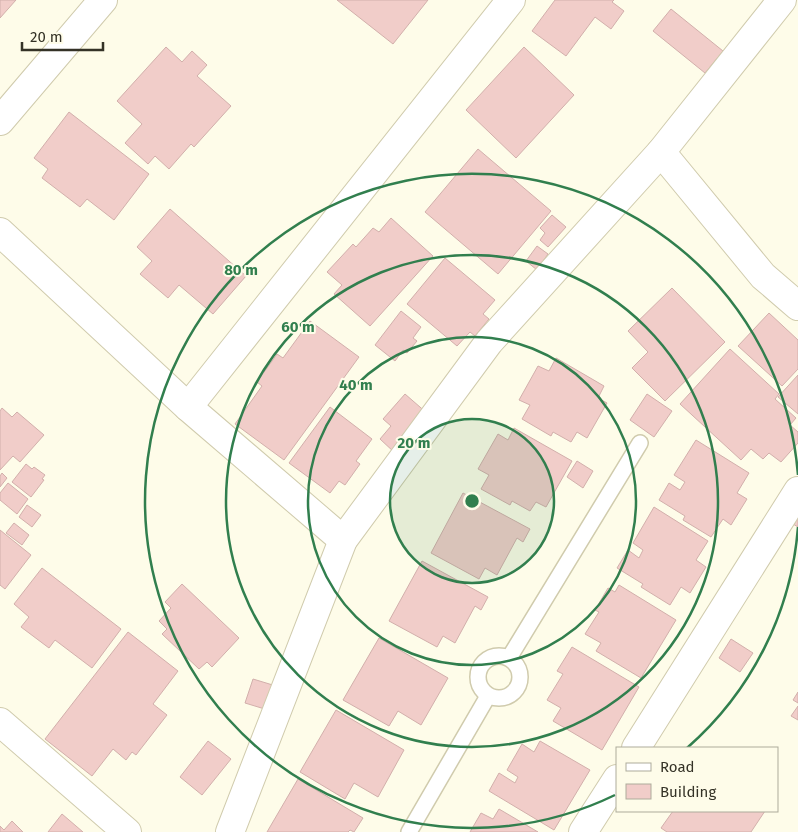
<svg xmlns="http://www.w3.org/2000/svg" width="798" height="832" font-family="'Fira Sans',sans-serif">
<rect width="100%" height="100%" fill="#fefce9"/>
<g fill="#f1cdc9" stroke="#d2afab">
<path d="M0,0H16L0,18Z"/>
<path d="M337,0H428L393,44Z"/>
<path d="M555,0H614L612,2L624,11L611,29L595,17L566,56L532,31Z"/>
<path d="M671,9L723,51L705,73L653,31Z"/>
<path d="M166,47L182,62L192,51L207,65L197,76L231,106L194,147L191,144L169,169L155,156L148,164L125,143L142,124L117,101Z"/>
<path d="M524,47L574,95L516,158L466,110Z"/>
<path d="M69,112L149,174L114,220L87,199L80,207L42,178L48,169L34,158Z"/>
<path d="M478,149L551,211L498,274L425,212Z"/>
<path d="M170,209L246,276L213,314L179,285L168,298L140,274L152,261L137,247Z"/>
<path d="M552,215L566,227L548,247L540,240L545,233L540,228Z"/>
<path d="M391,218L433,256L370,326L334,294L342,285L327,272L353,244L356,247L373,228L379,232Z"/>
<path d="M537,246L548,254L537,270L526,261Z"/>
<path d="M445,258L495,300L483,314L489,319L475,336L470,332L457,346L407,304Z"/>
<path d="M672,288L725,342L665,401L632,368L648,352L628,331Z"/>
<path d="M401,311L421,327L413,338L417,341L407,353L403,350L395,361L375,345Z"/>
<path d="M769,313L798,340V369L782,386L738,346Z"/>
<path d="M310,321L359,357L284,460L235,424L262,386L257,382L277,354L283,358Z"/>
<path d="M730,349L779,394L775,399L796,418L790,425L798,432V443L781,462L769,453L763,459L751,449L741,460L680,404Z"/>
<path d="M556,358L604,386L598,398L607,403L587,438L577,432L571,442L553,432L551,436L522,419L530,405L519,400L538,366L549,371Z"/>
<path d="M798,375V414L778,397Z"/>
<path d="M405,394L428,414L395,453L380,439L391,426L383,419Z"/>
<path d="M647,394L672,411L654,437L630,420Z"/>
<path d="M330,407L372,439L356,461L360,464L345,485L339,481L330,493L289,463Z"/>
<path d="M2,408L12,417L17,412L44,435L20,462L13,456L0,470V411Z"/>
<path d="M514,428L572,461L546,507L536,502L530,511L512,501L510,505L481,489L489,475L478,469L498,434L508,440Z"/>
<path d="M696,440L749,473L737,493L747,499L731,525L723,519L711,537L683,520L685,516L659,500L669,483L680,490L685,482L674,475Z"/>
<path d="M577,461L593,471L583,488L567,477Z"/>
<path d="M26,464L32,469L34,467L45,475L42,479L44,480L31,497L12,482Z"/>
<path d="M2,473L7,478L0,487V476Z"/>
<path d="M8,483L28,499L17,514L0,500V493Z"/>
<path d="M463,493L530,529L523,542L517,538L497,575L485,568L479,579L431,553Z"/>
<path d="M27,505L41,515L32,527L19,517Z"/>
<path d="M654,507L708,541L696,560L706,567L690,593L681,587L670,605L641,587L643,584L617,568L628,550L639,558L643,550L633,543Z"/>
<path d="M798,517V527L793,524Z"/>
<path d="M14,523L29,535L22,545L6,533Z"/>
<path d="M0,530L31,555L5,589L0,585Z"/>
<path d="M422,561L488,597L481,610L475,606L455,643L443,636L437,647L389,621Z"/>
<path d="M42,568L121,629L92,668L55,640L49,648L21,627L29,617L14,604Z"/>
<path d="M182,584L239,638L212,667L207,662L199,669L162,634L167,629L159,621L171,608L165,602Z"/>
<path d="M619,585L676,620L641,678L596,651L601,643L585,634L599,612L595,610L608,588L615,592Z"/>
<path d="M128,632L178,671L153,704L167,715L136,755L132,752L126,760L113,749L92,776L45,739Z"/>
<path d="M379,638L448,678L421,725L398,711L389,726L343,700Z"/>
<path d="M731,639L753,653L740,672L719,658Z"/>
<path d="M572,647L639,687L602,750L553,721L561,708L547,700L563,674L557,671Z"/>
<path d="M253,679L276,686L268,710L245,703Z"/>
<path d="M798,692V703L793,700Z"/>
<path d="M798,706V720L791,716Z"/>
<path d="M336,710L404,750L378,797L354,783L345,799L300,772Z"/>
<path d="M208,741L231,759L202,795L180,777Z"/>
<path d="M540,741L590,770L554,830L489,791L499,773L515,783L518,777L507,770L522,744L534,752Z"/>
<path d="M298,779L363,818L354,832L350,830L348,832H267Z"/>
<path d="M499,809L538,832H470L481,813L493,819Z"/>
<path d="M673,811H765L751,832H667L661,828Z"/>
<path d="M62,814L83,832H48Z"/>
<path d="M12,821L23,832H0V826L4,830Z"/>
</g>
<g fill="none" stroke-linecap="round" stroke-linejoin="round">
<defs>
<g id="lane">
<circle cx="499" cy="677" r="21"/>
<path d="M509,658L640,443"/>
<path d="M409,832L488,696"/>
</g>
<g id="street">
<path d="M0,121L103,0"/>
<path d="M661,152L763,276L798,306"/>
<path d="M0,232L188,407L343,540"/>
<path d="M188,407L511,0"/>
<path d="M0,722L127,832"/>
<path d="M636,748L798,491"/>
<path d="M230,832L343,540L489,342L661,152L782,0"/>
<path d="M583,832L617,779"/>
</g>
</defs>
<use href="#lane" stroke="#d0cbad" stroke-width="18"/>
<use href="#street" stroke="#d0cbad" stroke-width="30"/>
<use href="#lane" stroke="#fff" stroke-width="15"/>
<use href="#street" stroke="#fff" stroke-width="28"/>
</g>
<circle cx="472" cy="501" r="82" fill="#317f4e" fill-opacity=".12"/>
<g fill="none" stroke="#317f4e" stroke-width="2.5">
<circle cx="472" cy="501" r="82"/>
<circle cx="472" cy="501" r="164"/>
<circle cx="472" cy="501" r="246"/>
<path d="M798 527A327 327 0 0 1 687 748M615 795A327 327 0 1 1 798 475"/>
</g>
<circle cx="472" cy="501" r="8" fill="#317f4e" stroke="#fefce9" stroke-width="2.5"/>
<g font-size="15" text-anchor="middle" font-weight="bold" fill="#317f4e" stroke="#fefce9" stroke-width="4" stroke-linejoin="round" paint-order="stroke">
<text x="241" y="275">80 m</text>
<text x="298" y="332">60 m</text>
<text x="356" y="390">40 m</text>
<text x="414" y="448">20 m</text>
</g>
<rect x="616" y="747" width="162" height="65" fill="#fefce9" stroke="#adab9b"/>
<rect x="626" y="763" width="25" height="8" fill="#ffffff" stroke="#adab9b"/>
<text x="660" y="772" font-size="15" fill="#343226">Road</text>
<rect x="626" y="784" width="25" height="15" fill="#f1cdc9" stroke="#adab9b"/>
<text x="660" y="797" font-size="15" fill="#343226">Building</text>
<path d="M22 42v8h81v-8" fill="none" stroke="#343226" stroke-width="2.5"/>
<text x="30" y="42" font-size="15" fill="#343226" stroke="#fefce9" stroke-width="4" paint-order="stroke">20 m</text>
</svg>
